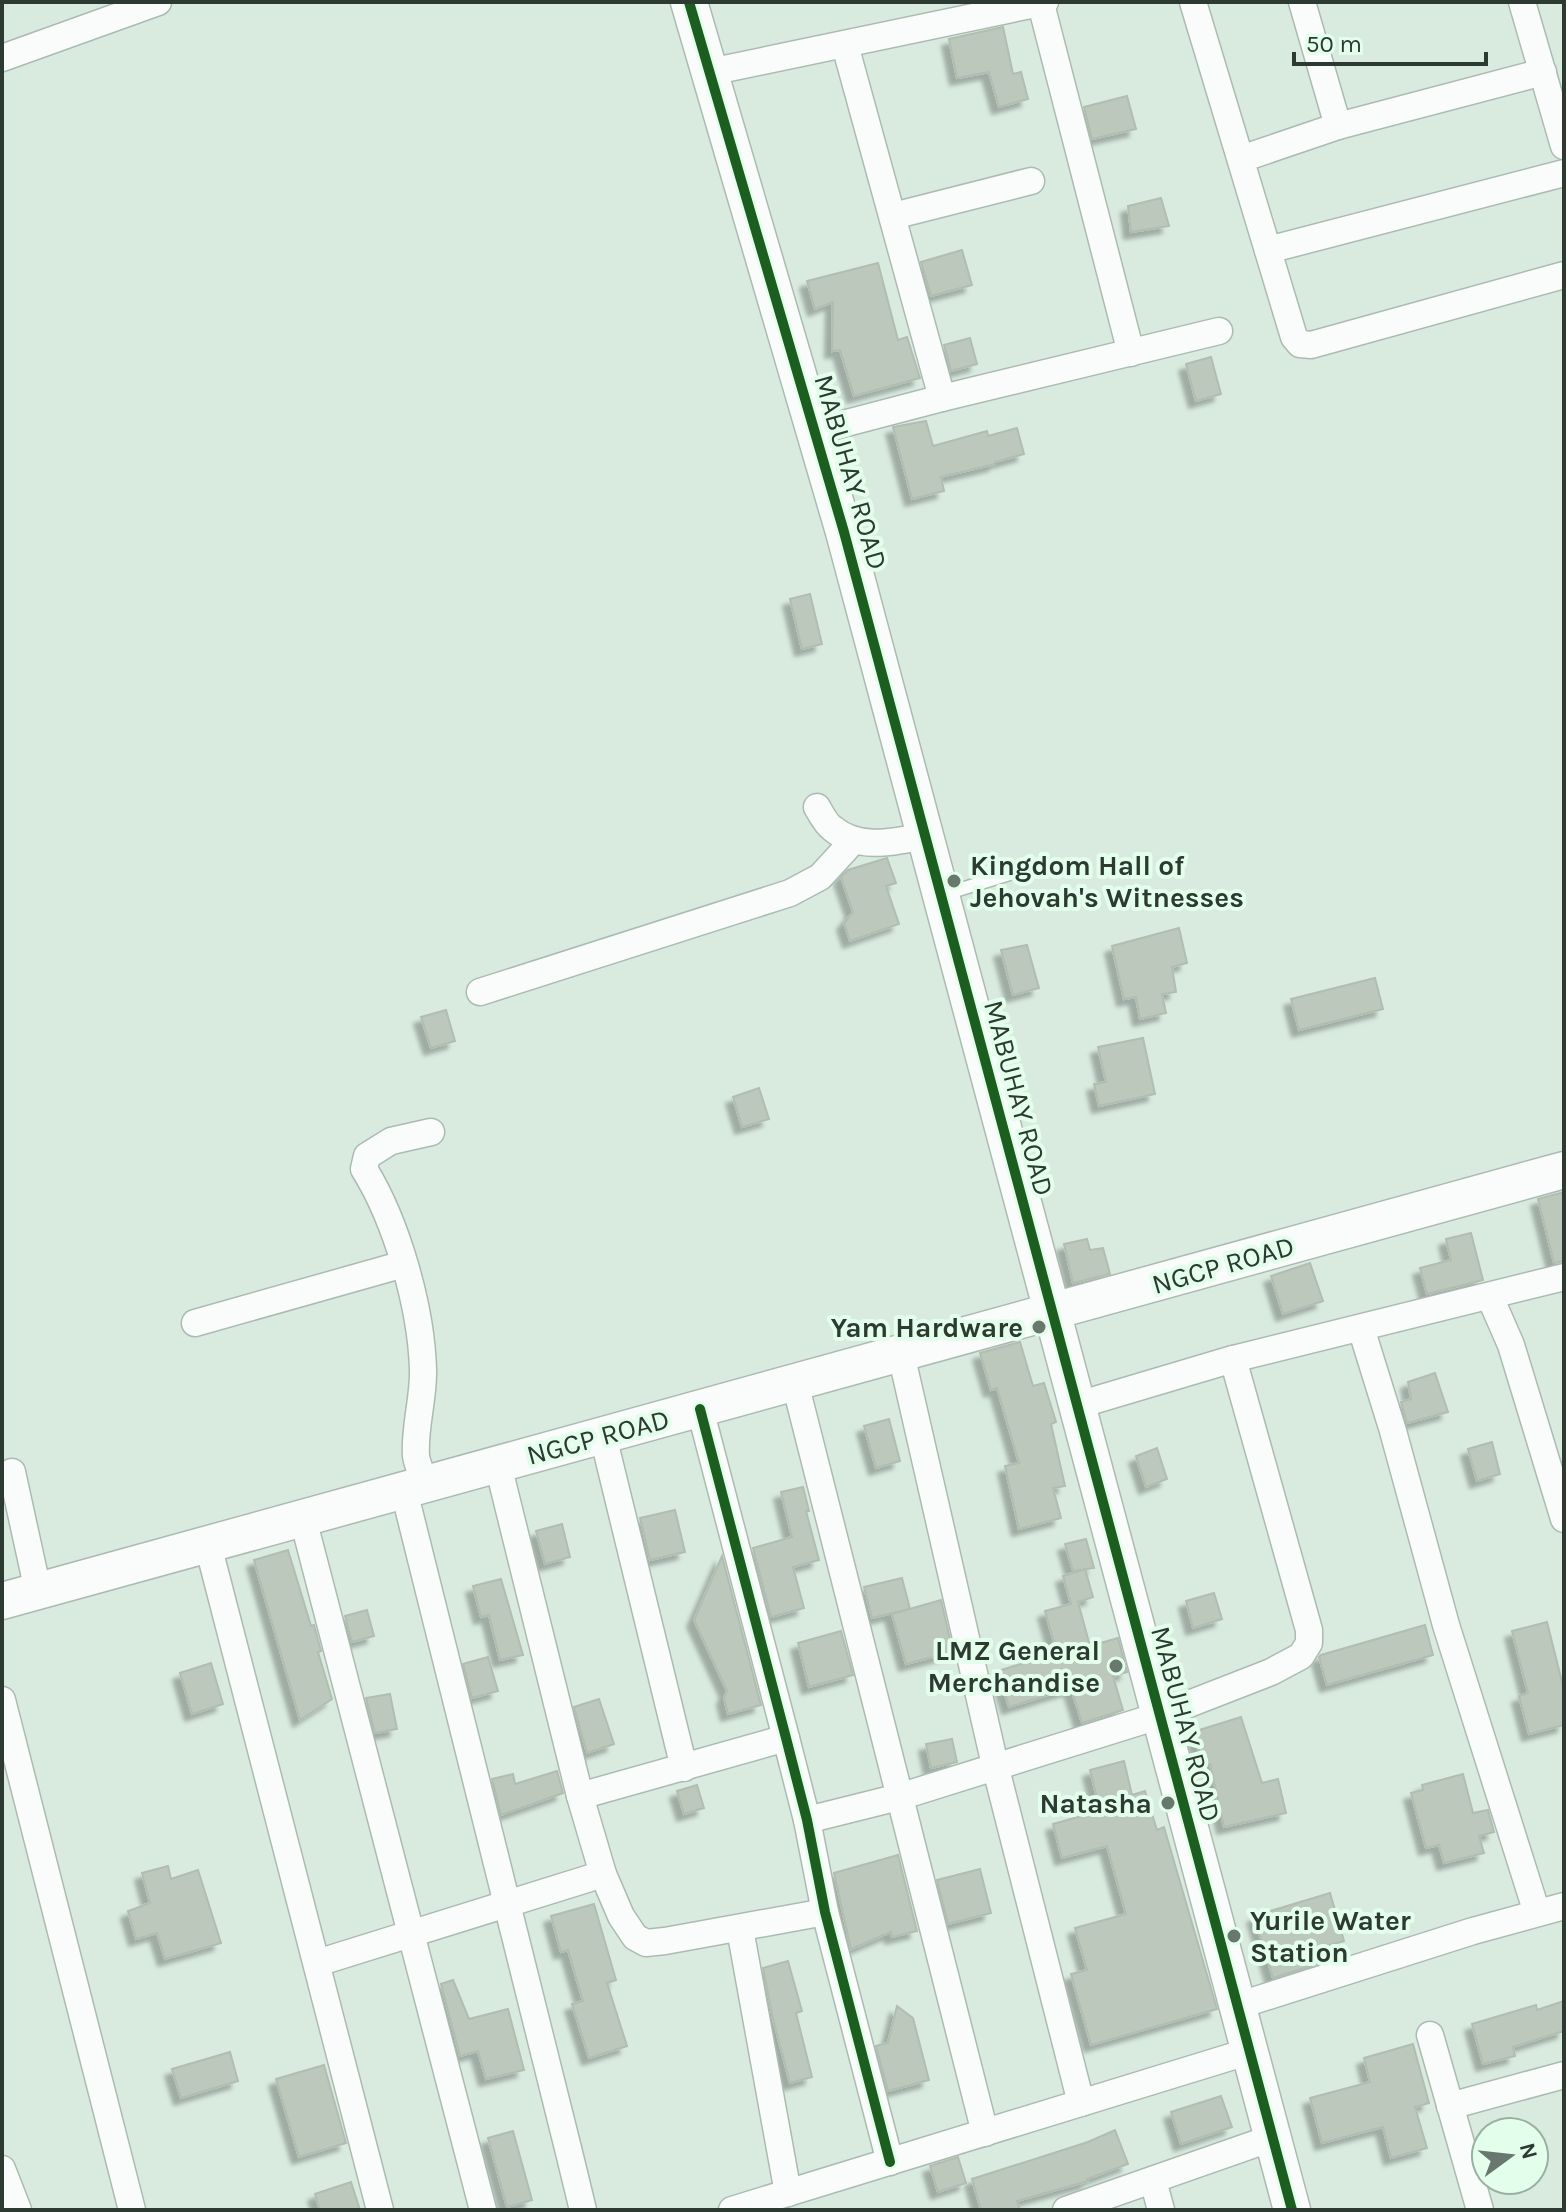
<svg xmlns="http://www.w3.org/2000/svg" width="1566" height="2212" font-family="Karla,sans-serif">
<defs>
<filter id="shadow"><feDropShadow dx="-7" dy="7" stdDeviation="2" flood-color="#0004"/></filter>
</defs>
<rect width="100%" height="100%" fill="#d9ebdf"/>
<g fill="#bcc8bb" stroke="#b1bdb1" stroke-width="2" filter="url(#shadow)">
<path d="M1003,27L1013,74L1021,72L1028,99L999,107L989,72L957,78L949,39Z"/>
<path d="M1127,96L1136,129L1092,139L1084,107Z"/>
<path d="M1161,198L1169,226L1131,232L1128,206Z"/>
<path d="M962,250L972,285L931,296L921,262Z"/>
<path d="M878,263L898,340L907,337L920,378L854,396L840,350L832,351L833,302L815,309L807,281Z"/>
<path d="M970,338L977,364L951,371L944,345Z"/>
<path d="M1211,357L1221,394L1196,401L1186,364Z"/>
<path d="M926,421L933,446L987,431L988,436L1017,428L1024,454L995,462V464L941,477L944,491L912,499L893,427Z"/>
<path d="M810,594L822,644L802,649L790,599Z"/>
<path d="M887,858L896,883L886,886L899,924L850,941L844,923L853,912L841,877L848,870Z"/>
<path d="M1179,928L1187,963L1172,967L1176,992L1162,994L1166,1013L1140,1019L1136,997L1124,999L1112,946Z"/>
<path d="M1027,945L1039,988L1013,995L1001,950Z"/>
<path d="M1375,978L1383,1009L1299,1030L1291,999Z"/>
<path d="M446,1010L455,1041L431,1048L421,1017Z"/>
<path d="M1143,1038L1155,1094L1099,1106L1094,1084L1106,1082L1098,1047Z"/>
<path d="M759,1088L769,1119L742,1127L733,1097Z"/>
<path d="M1564,1192V1261L1554,1263L1538,1199Z"/>
<path d="M1471,1233L1483,1280L1427,1294L1420,1268L1451,1260L1446,1239Z"/>
<path d="M1087,1239L1090,1250L1103,1248L1110,1274L1073,1283L1064,1244Z"/>
<path d="M1310,1263L1323,1301L1283,1314L1271,1276Z"/>
<path d="M1020,1342L1033,1386L1044,1383L1056,1422L1051,1424L1065,1486L1053,1488L1061,1518L1019,1529L1005,1466L1019,1463L997,1388L991,1390L980,1353Z"/>
<path d="M1435,1373L1448,1412L1407,1423L1401,1402L1411,1399L1408,1382Z"/>
<path d="M889,1419L900,1461L876,1468L864,1426Z"/>
<path d="M1492,1442L1500,1474L1477,1481L1468,1449Z"/>
<path d="M1157,1448L1167,1479L1146,1487L1136,1456Z"/>
<path d="M803,1487L809,1511H806L819,1560L793,1567L804,1608L771,1617L753,1548L792,1537L781,1492Z"/>
<path d="M675,1510L685,1552L650,1560L640,1518Z"/>
<path d="M562,1524L570,1557L545,1564L536,1531Z"/>
<path d="M1086,1539L1094,1568L1073,1571L1065,1544Z"/>
<path d="M288,1550L311,1626L314,1625L321,1651L318,1652L332,1699L300,1720L254,1560Z"/>
<path d="M722,1556L761,1705L728,1714L724,1698L727,1691L694,1620Z"/>
<path d="M1085,1569L1093,1597L1078,1602L1090,1646L1118,1638L1127,1672L1113,1676L1123,1710L1082,1723L1071,1688L1009,1707L998,1671L1057,1653L1045,1611L1071,1604L1063,1576Z"/>
<path d="M902,1578L910,1609L872,1618L864,1587Z"/>
<path d="M501,1579L523,1655L500,1660L489,1615L481,1617L473,1586Z"/>
<path d="M1214,1593L1222,1619L1193,1628L1186,1601Z"/>
<path d="M941,1600L953,1652L906,1664L892,1614Z"/>
<path d="M367,1610L374,1636L352,1642L345,1616Z"/>
<path d="M1547,1622L1564,1690V1725L1529,1734L1519,1696L1528,1693L1512,1631Z"/>
<path d="M1425,1625L1433,1655L1327,1685L1319,1657L1321,1655Z"/>
<path d="M841,1631L853,1675L809,1687L798,1643Z"/>
<path d="M488,1657L498,1691L472,1698L463,1664Z"/>
<path d="M211,1663L223,1704L192,1714L180,1673Z"/>
<path d="M390,1694L397,1729L375,1733L366,1698Z"/>
<path d="M599,1699L614,1744L587,1753L574,1707Z"/>
<path d="M1241,1717L1262,1783L1278,1779L1286,1813L1224,1827L1210,1764L1204,1766L1193,1732Z"/>
<path d="M952,1739L957,1762L931,1768L926,1744Z"/>
<path d="M1124,1761L1132,1795L1145,1791L1157,1830L1164,1827L1217,2009L1091,2045L1071,1974L1087,1970L1075,1928L1126,1914L1107,1846L1062,1858L1053,1824L1096,1812L1094,1808L1099,1806L1090,1770Z"/>
<path d="M557,1771L563,1793L501,1815L492,1779L513,1774L515,1784Z"/>
<path d="M1463,1774L1473,1813L1488,1810L1494,1832L1479,1836L1484,1853L1444,1863L1439,1845L1426,1848L1411,1793L1423,1790L1422,1785Z"/>
<path d="M697,1785L704,1808L684,1814L677,1791Z"/>
<path d="M898,1855L917,1931L892,1937L891,1932L851,1949L834,1873Z"/>
<path d="M168,1866L171,1879L198,1870L221,1943L165,1959L157,1933L136,1939L128,1911L150,1903L142,1873Z"/>
<path d="M980,1869L991,1913L948,1924L937,1880Z"/>
<path d="M1330,1893L1344,1941L1319,1948L1323,1962L1273,1978L1254,1916Z"/>
<path d="M594,1904L616,1980L607,1983L627,2046L589,2058L572,2004L583,2001L568,1950L561,1952L551,1916Z"/>
<path d="M788,1961L802,2011L796,2013L812,2077L790,2083L773,2019L763,1968Z"/>
<path d="M453,1980L469,2019L508,2009L524,2070L486,2079L478,2051L460,2056L441,1984Z"/>
<path d="M1564,2001V2031L1513,2047L1515,2056L1483,2064L1472,2024L1536,2005L1537,2010Z"/>
<path d="M897,2006L913,2018L929,2080L888,2091L876,2046L888,2043Z"/>
<path d="M1413,2044L1429,2103L1415,2107L1427,2148L1391,2158L1383,2127L1322,2143L1310,2098L1370,2082L1364,2058Z"/>
<path d="M230,2052L238,2081L181,2098L172,2069Z"/>
<path d="M324,2065L346,2143L299,2157L276,2079Z"/>
<path d="M1221,2096L1232,2127L1181,2144L1171,2112Z"/>
<path d="M1115,2130L1128,2164L1087,2179L1088,2181L1017,2201L1020,2210H981L972,2179L1088,2142Z"/>
<path d="M513,2131L532,2200L507,2207L488,2138Z"/>
<path d="M958,2157L966,2183L938,2192L930,2166Z"/>
<path d="M351,2182L360,2210H320L315,2194Z"/>
</g>
<g fill="none" stroke-linecap="round" stroke-linejoin="round">
<defs>
<path id="lane" d="M945,894L1026,869"/>
<g id="street">
<path d="M1193,2L1294,337L1300,344L1311,345L1564,275"/>
<path d="M1302,2L1338,126"/>
<path d="M1522,2L1564,146"/>
<path d="M1041,4L1131,353"/>
<path d="M845,45L942,398"/>
<path d="M2,58L158,2"/>
<path d="M710,72L1045,2"/>
<path d="M1241,159L1338,126L1543,72"/>
<path d="M893,216L1031,181"/>
<path d="M1268,250L1564,173"/>
<path d="M816,431L942,398L1219,331"/>
<path d="M817,807C821,814 826,824 832,828C859,851 894,842 925,836"/>
<path d="M480,992L790,893L820,877L854,840"/>
<path d="M1490,1297L1511,1345L1564,1519"/>
<path d="M195,1323L404,1264"/>
<path d="M1361,1328L1393,1431L1446,1625L1537,1913"/>
<path d="M901,1354L995,1765L1081,2103"/>
<path d="M795,1383L985,2133"/>
<path d="M1075,1406L1233,1359L1564,1277"/>
<path d="M700,1409L786,1738L807,1820L825,1912L890,2162"/>
<path d="M603,1436L684,1768"/>
<path d="M498,1465L580,1796L603,1874L621,1916L635,1937L646,1943L665,1941L825,1912"/>
<path d="M12,1472L38,1591"/>
<path d="M426,1485C423,1476 417,1465 416,1456C414,1427 424,1398 423,1369C421,1307 397,1222 364,1169L367,1156L391,1141L431,1132"/>
<path d="M404,1491C463,1731 525,1970 583,2210"/>
<path d="M303,1519L483,2210"/>
<path d="M208,1545L380,2210"/>
<path d="M2,1700L132,2210"/>
<path d="M580,1796L786,1738"/>
<path d="M807,1820L899,1797L1158,1716L1271,1672L1301,1656L1309,1643V1630L1233,1359"/>
<path d="M740,1929L788,2193"/>
<path d="M317,1963L603,1874"/>
<path d="M1237,2006L1473,1931L1564,1906"/>
<path d="M1430,2035L1480,2210"/>
<path d="M1450,2106L1564,2075"/>
<path d="M2,2169L18,2210"/>
<path d="M1153,2180L1161,2210"/>
<path d="M732,2210L1250,2051"/>
<path d="M1066,2210L1272,2138"/>
</g>
<g id="secondary">
<path d="M689,2L844,532L1292,2210"/>
<path d="M2,1601L1564,1170"/>
</g>
</defs>
<use href="#lane" stroke="#acbbb1" stroke-width="15"/>
<use href="#street" stroke="#acbbb1" stroke-width="29"/>
<use href="#secondary" stroke="#acbbb1" stroke-width="39"/>
<use href="#lane" stroke="#f9fcfa" stroke-width="12"/>
<use href="#street" stroke="#f9fcfa" stroke-width="26"/>
<use href="#secondary" stroke="#f9fcfa" stroke-width="36"/>
<defs>
<g id="cycleway">
<path d="M689,2L844,532L1292,2210"/>
<path d="M700,1409L786,1738L807,1820L825,1912L890,2162"/>
</g>
</defs>
<use href="#cycleway" stroke="#e3ffeb" stroke-width="15"/>
<use href="#cycleway" stroke="#1b5e20" stroke-width="10"/>
</g>
<g fill="#69786e" stroke="#e3ffeb" stroke-width="3">
<circle cx="954" cy="881" r="8"/>
<circle cx="1039" cy="1327" r="8"/>
<circle cx="1116" cy="1666" r="8"/>
<circle cx="1168" cy="1803" r="8"/>
<circle cx="1234" cy="1936" r="8"/>
</g>
<g text-anchor="middle" dominant-baseline="central" stroke-width="8" stroke-linejoin="round" paint-order="stroke">
<g font-size="28" fill="#2c3a31" stroke="#e3ffeb">
<text transform="translate(851 472) rotate(74)">MABUHAY ROAD</text>
<text transform="translate(1019 1098) rotate(75)">MABUHAY ROAD</text>
<text transform="translate(1223 1265) rotate(-16)">NGCP ROAD</text>
<text transform="translate(598 1437) rotate(-15)">NGCP ROAD</text>
<text transform="translate(1186 1724) rotate(75)">MABUHAY ROAD</text>
</g>
<g font-size="28" font-weight="bold" fill="#2c3a31" stroke="#e3ffeb" text-anchor="end">
<text x="970" y="865" text-anchor="start">Kingdom Hall of<tspan x="970" dy="32">Jehovah's Witnesses</tspan></text>
<text x="1023" y="1327">Yam Hardware</text>
<text x="1100" y="1650">LMZ General<tspan x="1100" dy="32">Merchandise</tspan></text>
<text x="1152" y="1803">Natasha</text>
<text x="1250" y="1920" text-anchor="start">Yurile Water<tspan x="1250" dy="32">Station</tspan></text>
</g>
</g>
<rect width="1566" height="2212" fill="none" stroke="#2c3a31" stroke-width="8"/>
<g transform="translate(1510 2156) rotate(75)"><circle r="38" fill="#e3ffeb" stroke="#9ab0a1" stroke-width="2"/>
<path d="M0-6L14 30L0 20L-14 30Z" fill="#69786e"/>
<text y="-12" font-size="22" font-weight="bold" text-anchor="middle" fill="#2c3a31">N</text>
</g>
<path d="M1294 52v12h192v-12" fill="none" stroke="#2c3a31" stroke-width="4"/>
<text x="1306" y="52" font-size="24" fill="#2c3a31" stroke="#e3ffeb" stroke-width="6" paint-order="stroke">50 m</text>
</svg>
